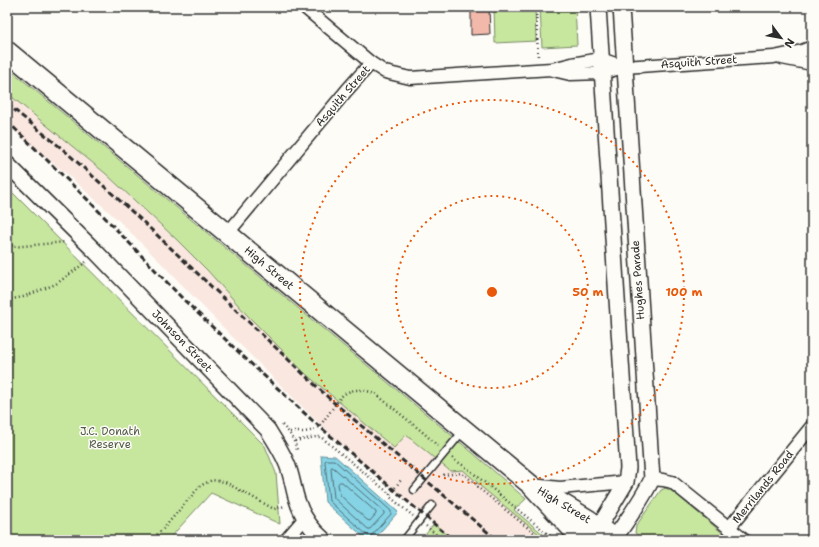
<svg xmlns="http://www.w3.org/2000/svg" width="819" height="547" font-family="'Shantell Sans',sans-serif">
<rect width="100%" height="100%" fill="#fdfcf7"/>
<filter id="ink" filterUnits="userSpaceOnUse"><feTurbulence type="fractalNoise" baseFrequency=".025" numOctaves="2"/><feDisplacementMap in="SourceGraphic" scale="8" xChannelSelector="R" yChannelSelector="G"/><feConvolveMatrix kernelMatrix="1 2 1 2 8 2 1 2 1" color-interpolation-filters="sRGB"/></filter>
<g filter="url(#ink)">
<path fill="#fae8e0" d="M7,93L105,173L176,239L208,271L247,315L307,375L394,448L406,435L450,471L463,470L478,483L479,485L546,540H453L337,441L273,378L211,315L163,265L118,220L70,177L7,125Z"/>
<g fill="#c7e79f" stroke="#798965">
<path d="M494,7H535L536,41L495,43Z"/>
<path d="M540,7H575L577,45L542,47Z"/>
<path d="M7,67L473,453L526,499L514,510L550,540H546L479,485L478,483L463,470L450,471L406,435L394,448L307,375L247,315L208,271L176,239L105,173L7,93Z"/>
<path d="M7,187L265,446L276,473L280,524L211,493L168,540H7Z"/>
<path d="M666,488L673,492L731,540H645L635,533L636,526L661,490Z"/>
<path d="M434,524L454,540H421Z"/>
</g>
<path fill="#86d3e5" stroke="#62909b" d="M321,455L335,456L398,512L373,540H367L325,502Z"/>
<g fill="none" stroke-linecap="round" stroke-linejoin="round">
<g stroke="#4f6e75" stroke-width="1">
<path d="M326,460H334L391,511V514L371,536H368L329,501L325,462Z"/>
<path d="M332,467L334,468L384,512V514L370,529H368L334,498L331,469Z"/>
<path d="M340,482H342L376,512V514L370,521L367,520L340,495L338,484Z"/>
</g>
</g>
<path fill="#f2b9ab" stroke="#2b2b2b" d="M471,7H489L490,34L471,35Z"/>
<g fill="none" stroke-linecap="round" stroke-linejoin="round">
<defs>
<g id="service">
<path d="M414,490L463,431"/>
<path d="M404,540L432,505"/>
</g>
<g id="minor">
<path d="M304,7L371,63"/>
<path d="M782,58L812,64"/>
<path d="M553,70L570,74L602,73L624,67L774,57L802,51L812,47"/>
<path d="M227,234L347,90L371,63L385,72L410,78L552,69L572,64L601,59L624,67"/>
<path d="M652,479L663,480L672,482L744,540"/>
<path d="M531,485L560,488L626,482"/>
<path d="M729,528L812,426"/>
<path d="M286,540L305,518"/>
</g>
<g id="tertiary">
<path d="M7,164L96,252L268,430C275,441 282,452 287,464C292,476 293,488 297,500C302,516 312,530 324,540"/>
<path d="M597,540L599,527L626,482L628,468L598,7"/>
<path d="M611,540L614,539C628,519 642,500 652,479L621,7"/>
</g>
<g id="primary">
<path d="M7,51L531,485L572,529L585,540"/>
<path d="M551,497L589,520L616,540"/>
</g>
</defs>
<use href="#service" stroke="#2b2b2b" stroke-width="9"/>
<use href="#minor" stroke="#2b2b2b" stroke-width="15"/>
<use href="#tertiary" stroke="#2b2b2b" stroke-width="18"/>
<use href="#primary" stroke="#2b2b2b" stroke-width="22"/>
<g stroke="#2b2b2b" stroke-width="2.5" stroke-dasharray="1 3" stroke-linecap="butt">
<path d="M536,7L538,58"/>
<path d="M7,147L12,151"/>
<path d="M7,239L12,247L66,242"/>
<path d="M7,300L23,297L56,284L86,262"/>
<path d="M282,425C290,433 294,439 297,450"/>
<path d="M290,432C299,432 309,433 317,428C321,425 324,420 327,416C332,410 336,402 342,396C352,387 366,389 377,395L425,434L439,447"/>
<path d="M295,441L316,437H321L390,494V497L413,516"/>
<path d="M452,458L467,468L555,540"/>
<path d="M443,475L462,473L476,484V486L543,540"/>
<path d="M390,494L401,480"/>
<path d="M426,526L443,540"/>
<path d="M151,540L163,529L200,486L212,480L225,482L274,509L285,506"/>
</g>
<use href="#service" stroke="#fdfcf7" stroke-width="6"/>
<use href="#minor" stroke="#fdfcf7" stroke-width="12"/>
<use href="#tertiary" stroke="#fdfcf7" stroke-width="15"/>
<use href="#primary" stroke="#fdfcf7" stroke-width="19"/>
<g stroke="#2b2b2b" stroke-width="3" stroke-dasharray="6 3" stroke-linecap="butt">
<path d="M7,104L65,151L138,217L332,401L497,540"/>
<path d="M7,121L91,203L183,299L246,359L313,421L453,540"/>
</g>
</g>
</g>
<g fill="none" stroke="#e8590c" stroke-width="2" stroke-dasharray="2 4">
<circle cx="492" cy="292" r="96"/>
<circle cx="492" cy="292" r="192"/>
</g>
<g text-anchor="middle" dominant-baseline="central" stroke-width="3" stroke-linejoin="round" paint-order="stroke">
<g font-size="11" fill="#2b2b2b" stroke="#fdfcf7">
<text transform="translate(699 62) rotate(-4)">Asquith Street</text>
<text transform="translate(343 96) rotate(-49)">Asquith Street</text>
<text transform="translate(269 268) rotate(40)">High Street</text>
<text transform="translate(638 280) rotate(-94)">Hughes Parade</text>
<text transform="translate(182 341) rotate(46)">Johnson Street</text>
<text transform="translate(763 487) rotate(-51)">Merrilands Road</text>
<text transform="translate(564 505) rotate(31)">High Street</text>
</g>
<g font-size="11" fill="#525a48" stroke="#fdfcf7">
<text x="110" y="431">J.C. Donath<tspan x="110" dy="13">Reserve</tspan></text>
</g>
</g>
<circle cx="492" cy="292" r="6" fill="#e8590c" stroke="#fdfcf7" stroke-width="2"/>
<g font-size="12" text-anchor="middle" font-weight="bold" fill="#e8590c" stroke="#fdfcf7" stroke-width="3" stroke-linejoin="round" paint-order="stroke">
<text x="588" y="296">50 m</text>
<text x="684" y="296">100 m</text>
</g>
<rect width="819" height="547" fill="none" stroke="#fdfcf7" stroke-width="24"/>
<rect x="12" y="12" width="795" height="523" fill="none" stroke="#2b2b2b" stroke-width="1.5" filter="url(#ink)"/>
<g transform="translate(781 38) rotate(122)" stroke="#fdfcf7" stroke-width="3" paint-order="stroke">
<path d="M0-3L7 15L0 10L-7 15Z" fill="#2b2b2b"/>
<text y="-6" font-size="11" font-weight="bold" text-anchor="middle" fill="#2b2b2b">N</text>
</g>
</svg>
